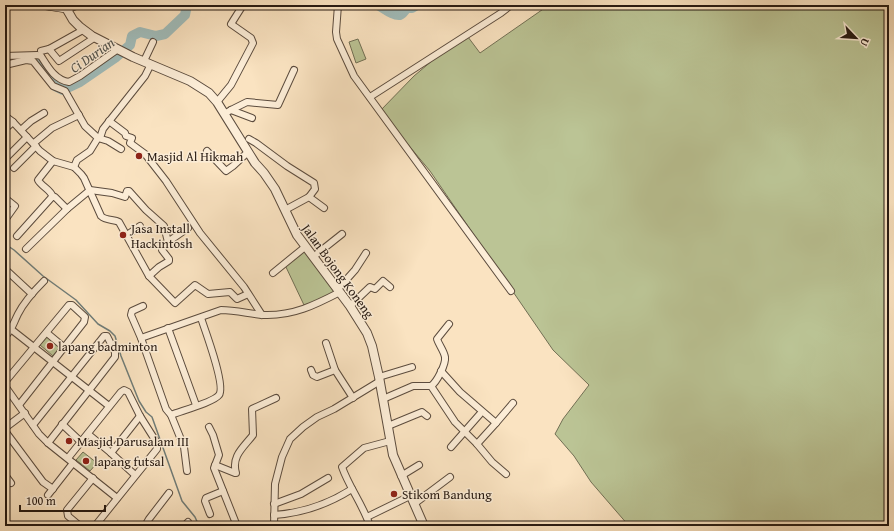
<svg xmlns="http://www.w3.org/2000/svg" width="894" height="531" font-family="'Gentium Book Plus',serif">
<rect width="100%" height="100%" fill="#fae3c1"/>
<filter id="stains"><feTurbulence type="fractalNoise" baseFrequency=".005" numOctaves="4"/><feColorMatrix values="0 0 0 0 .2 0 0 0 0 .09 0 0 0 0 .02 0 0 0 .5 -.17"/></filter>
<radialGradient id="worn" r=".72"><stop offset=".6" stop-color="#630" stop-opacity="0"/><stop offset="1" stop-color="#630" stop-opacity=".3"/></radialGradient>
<g fill="#bbc495" stroke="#716f54">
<path d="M549,5H889V526H629L591,482L574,456L555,434L563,419L589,385L553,350L430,171L380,111L414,76L465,33L480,53Z"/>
<path d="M358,39L366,59L356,63L349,42Z"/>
<path d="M305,249L341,295L304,305L285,265Z"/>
<path d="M47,337L60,347L53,356L40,345Z"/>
<path d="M83,452L97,463L90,471L76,460Z"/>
</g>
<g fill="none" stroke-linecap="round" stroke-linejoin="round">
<path stroke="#707c77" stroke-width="1.5" d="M5,244L14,250L43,276L76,300L98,324L110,331L115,336L121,356L139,401L146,412L152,417L182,501L195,517L199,526"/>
<g stroke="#a1bdbb" stroke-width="10">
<path d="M378,5C384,8 393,16 400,15C403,14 405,10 407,8H412L417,5"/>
<path d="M5,61L30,58L39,60L55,86L63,90L80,82L115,58L130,45L132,36L140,32L156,36L165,34L185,15L187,5"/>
</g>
<defs>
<g id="minor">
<path d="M338,5L336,32L337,39L354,76L511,291"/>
<path d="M5,11L8,5"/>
<path d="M49,49L59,61L94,38"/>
<path d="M41,51L49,49L83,30"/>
<path d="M5,56L37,55L41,56C48,67 55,80 69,82L80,76L118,49"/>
<path d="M144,61L153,42"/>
<path d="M5,65L26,60L33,61L53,86L65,91L85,126L98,138L108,141L121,149"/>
<path d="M370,97L501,13L511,5"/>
<path d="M217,102L231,85L253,43L251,38L231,24L243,5"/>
<path d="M231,110L252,118"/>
<path d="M224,114L231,110L247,102L278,105L294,70"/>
<path d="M5,116L13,122L40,151L53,161L74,167L81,174L84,178L101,216C106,221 114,219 119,222L149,276L175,303L195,285L208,294L230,292L237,299L248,294"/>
<path d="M109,121L125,133L126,136L132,138L130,143L145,154L166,181L200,233L244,287L262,315"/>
<path d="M5,129L13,122"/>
<path d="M21,130L31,121L44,113"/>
<path d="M100,138L103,129L145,76L151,64"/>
<path d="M249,139L256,143L287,166L314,183L315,189L309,197"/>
<path d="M34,143L52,128L79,115"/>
<path d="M207,151L226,171L233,166L248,152"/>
<path d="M5,159L27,137"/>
<path d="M53,161L38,180C42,187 50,189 53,197"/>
<path d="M74,167L77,160L90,151L98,138"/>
<path d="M14,168L36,146"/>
<path d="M5,198L15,206L5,220"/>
<path d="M285,210L309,197L324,208"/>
<path d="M127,235L140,226"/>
<path d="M17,236L52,197H55L67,209"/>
<path d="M26,249L67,209L90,190L112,193L125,197L127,191H129L146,210L164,226L168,242"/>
<path d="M313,257L342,234"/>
<path d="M5,269L32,294"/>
<path d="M273,273L305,247"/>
<path d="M149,276L159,267L169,261V259L162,250V246L188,228"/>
<path d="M338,289L355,270L366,253"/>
<path d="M143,306L132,311L131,315L141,338L166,409L171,415L184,447L187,471"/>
<path d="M350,306L370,287L375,289L383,281L390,287"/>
<path d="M449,324L437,339C439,345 444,351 445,357C446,364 437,382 431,386L455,422L477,444"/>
<path d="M168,328L196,405"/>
<path d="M12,330L109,406"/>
<path d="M47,333L65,348"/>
<path d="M5,337C13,328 13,324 18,314C24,302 34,291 44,281"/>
<path d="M141,338L221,310C236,310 250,314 264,315C293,316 315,305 340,292"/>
<path d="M326,343L335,370L353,398"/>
<path d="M311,370L313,375L317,377L335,370"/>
<path d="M441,371L460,392L496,423L513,403"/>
<path d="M379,377L412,367"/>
<path d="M5,382L69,305H72L85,317L84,322L19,405"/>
<path d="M5,386L39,434L48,443L117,498"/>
<path d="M383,399L413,386H431"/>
<path d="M171,415C181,411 214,402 219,395C226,386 205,330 201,318"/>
<path d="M496,423L477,444L492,462L506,474"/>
<path d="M62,424L81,442"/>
<path d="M33,425L104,336H107L115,352V357L48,443"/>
<path d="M388,426L422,412L427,416"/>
<path d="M209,427L213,435L219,455L214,468L237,526"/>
<path d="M5,428L25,413"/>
<path d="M5,431L43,482L53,489"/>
<path d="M88,434L111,453L135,475"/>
<path d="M451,447L480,414"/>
<path d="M111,453L140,416"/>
<path d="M68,458L121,392L124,390L128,392L140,416L157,443V449L95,526"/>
<path d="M215,465L235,473H236C231,456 244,447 253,435L252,409L276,398"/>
<path d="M5,475L11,483"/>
<path d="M401,476L419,465"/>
<path d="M48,495L73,463"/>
<path d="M274,504L301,494L328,478"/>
<path d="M414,504L450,477"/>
<path d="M210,514L205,501L206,498L223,491"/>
<path d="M274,515C303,513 327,505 352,489"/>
<path d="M367,517L410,496"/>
<path d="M118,525L120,526"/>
<path d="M80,526L68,516L67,510L93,478"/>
<path d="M145,526L149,519L169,493"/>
<path d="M184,526L188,522"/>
<path d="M274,526L275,484L282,457L290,439L303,427L317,417L334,409L380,381"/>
<path d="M370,526C363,505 349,487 342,467L364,448L390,441"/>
</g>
<path id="tertiary" d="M66,8L73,20L80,27L92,36L133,57L190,81L209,93L217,102L255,163L264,173L275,189L297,235L350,306L367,333L372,346L379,377L393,455L424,526"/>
<path id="secondary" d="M46,5L66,8L76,5"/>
</defs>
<use href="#minor" stroke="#5c4c3e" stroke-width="8"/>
<use href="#tertiary" stroke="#5c4c3e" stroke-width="10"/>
<use href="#secondary" stroke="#271a12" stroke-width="10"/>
<use href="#minor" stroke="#fcedd7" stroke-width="6"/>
<use href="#tertiary" stroke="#fcedd7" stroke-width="8"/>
<use href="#secondary" stroke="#fcedd7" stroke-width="9"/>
</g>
<g fill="#8f2418" stroke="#fcedd7" stroke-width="1.5">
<circle cx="139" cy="156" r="4"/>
<circle cx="123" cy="235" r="4"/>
<circle cx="50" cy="346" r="4"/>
<circle cx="69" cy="441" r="4"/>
<circle cx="86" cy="461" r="4"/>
<circle cx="394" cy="494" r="4"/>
</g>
<g text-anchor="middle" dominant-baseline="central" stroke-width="3" stroke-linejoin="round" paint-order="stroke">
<g font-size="13" fill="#271a12" stroke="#fcedd7" text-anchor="start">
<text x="147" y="156">Masjid Al Hikmah</text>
<text x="131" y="228">Jasa Install<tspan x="131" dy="15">Hackintosh</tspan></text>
<text x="58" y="346">lapang badminton</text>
<text x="77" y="441">Masjid Darusalam III</text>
<text x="94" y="461">lapang futsal</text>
<text x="402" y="494">Stikom Bandung</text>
</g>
<g font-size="13" fill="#271a12" stroke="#fcedd7">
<text transform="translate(338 271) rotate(54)">Jalan Bojong Koneng</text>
</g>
<g font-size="14" font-style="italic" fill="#52534d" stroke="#fcedd7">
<text transform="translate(92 55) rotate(-35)">Ci Durian</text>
</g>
</g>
<rect width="894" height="531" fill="none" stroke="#fae3c1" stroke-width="20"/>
<rect x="6" y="6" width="882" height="519" fill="none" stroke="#271a12" stroke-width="2"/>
<rect x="10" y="10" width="874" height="511" fill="none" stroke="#271a12"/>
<g transform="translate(856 38) rotate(115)" stroke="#fcedd7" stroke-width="3" paint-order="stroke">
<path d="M0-3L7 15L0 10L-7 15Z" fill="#271a12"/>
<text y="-6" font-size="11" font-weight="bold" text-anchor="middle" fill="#271a12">U</text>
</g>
<path d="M20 505v6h85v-6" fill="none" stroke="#271a12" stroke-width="2"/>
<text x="26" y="505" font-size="12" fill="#271a12" stroke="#fcedd7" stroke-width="3" paint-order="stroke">100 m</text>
<rect width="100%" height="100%" filter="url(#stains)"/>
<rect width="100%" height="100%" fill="url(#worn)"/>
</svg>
